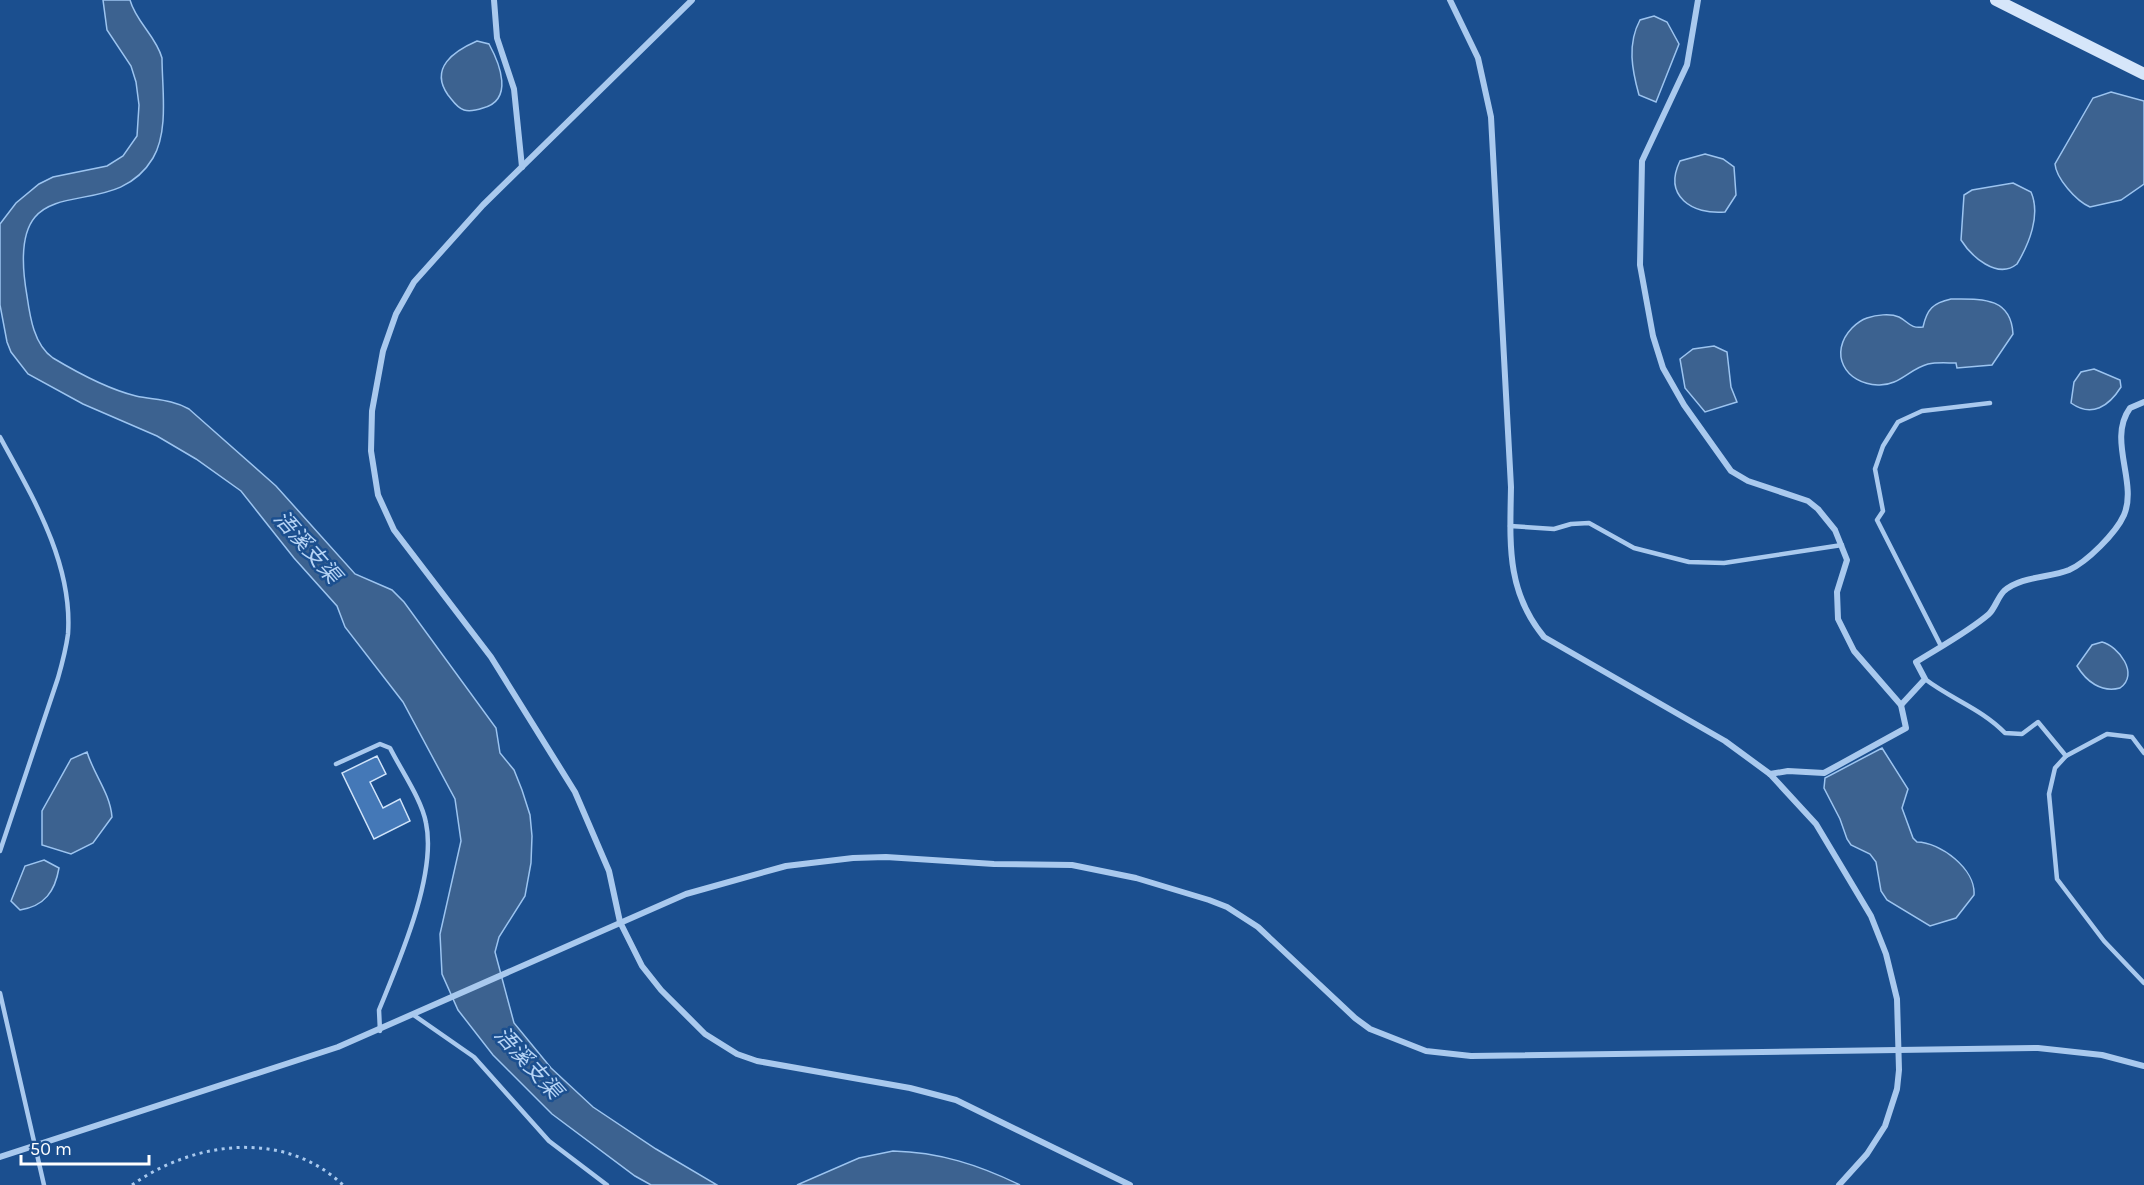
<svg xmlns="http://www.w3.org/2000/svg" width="2144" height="1185" font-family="Karla,'Noto Sans SC',sans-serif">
<rect width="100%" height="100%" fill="#1b4f8f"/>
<g fill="#3c6290" stroke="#9cc4f0" stroke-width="1.5">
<path d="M103,0H130C136,22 156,36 162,58C162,88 169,131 153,158C109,232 2,153 27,296C30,317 34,345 53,358C78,373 107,389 136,396C154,400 172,399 189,409L276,486L355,574L392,590L404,602L496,728L500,753L514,770L522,790L530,815L532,836L531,863L525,896L499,937L495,952L514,1023L551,1068L593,1107L656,1149L717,1185H651L635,1176L552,1114L493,1055L458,1010L442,974L440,934L461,841L455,799L403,702L345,627L337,606L294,558L241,491L196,459L157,436L83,404L28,374L11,352L7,342L0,305V224L16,203L39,184L53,177L107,166L123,156L137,136L139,105L136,82L131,66L107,30Z"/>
<path d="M1654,16L1667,22L1679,44L1656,102L1639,95C1632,70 1627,44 1640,20Z"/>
<path d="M477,41L489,44C500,64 514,100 483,108C477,110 470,112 464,110C457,108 453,101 448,95C429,68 454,51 477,41Z"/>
<path d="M2111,92L2144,101V184L2121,200L2090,207C2076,201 2056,178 2055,164L2093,98Z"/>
<path d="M1705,154L1723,159L1734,167L1736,195L1725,212C1692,215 1663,196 1680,161Z"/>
<path d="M2013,183L2031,192C2041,215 2029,244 2017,264C1997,280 1971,256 1961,240L1964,195L1972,190Z"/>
<path d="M1951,299C1980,299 2011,296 2013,334L1992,365L1957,368L1956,363C1947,363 1937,362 1928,364C1909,369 1899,386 1878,385C1845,384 1828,353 1852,328C1856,324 1861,320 1867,318C1876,315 1890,313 1899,317C1909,322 1910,329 1923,327C1927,309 1933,303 1951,299Z"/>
<path d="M1714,346L1727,352L1731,387L1737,402L1705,412L1685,388L1680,359L1693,349Z"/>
<path d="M2094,369L2120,380L2121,387C2109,406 2092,418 2071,403L2074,382L2081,372Z"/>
<path d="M2102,642C2118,646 2140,674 2120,688C2101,693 2086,681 2077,666L2092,645Z"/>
<path d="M1882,748L1908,789L1902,808L1913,838L1917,842C1940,842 1976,869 1974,895L1956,918L1930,926L1887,900L1881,891L1876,862L1870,854L1851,845L1847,839L1840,819L1824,788L1825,778Z"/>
<path d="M87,752C94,775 110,793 112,817L93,843L71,854L42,845V811L71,759Z"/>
<path d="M44,860L59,868C55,891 45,906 20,910L11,901L25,866Z"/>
<path d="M893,1151C939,1152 979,1165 1020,1185H797L859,1158Z"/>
</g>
<path fill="#4478b7" stroke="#cfe3fa" stroke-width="1.5" d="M377,756L386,774L370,782L383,808L400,799L410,821L374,839L342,773Z"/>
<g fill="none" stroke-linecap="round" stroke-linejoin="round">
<path stroke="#a9c9ee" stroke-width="3" stroke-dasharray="3 4.5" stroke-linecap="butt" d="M132,1185C194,1141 284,1129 343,1185"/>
<g stroke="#a9c9ee" stroke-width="4.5">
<path d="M0,437C32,496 73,563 68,634C66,649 62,664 58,678L0,851"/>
<path d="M1510,526L1554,529L1571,524L1589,523L1634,548L1689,562L1724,563L1842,545"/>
<path d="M1941,646L1877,520L1883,511L1875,469L1883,446L1898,422L1922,411L1990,403"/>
<path d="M1925,679C1951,699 1982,709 2005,733L2022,734L2038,722L2066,756L2055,768L2049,794L2057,879L2104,941L2144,983"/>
<path d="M2066,756L2107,734L2132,737L2144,753"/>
<path d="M336,764L380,744L390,748C401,770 422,800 426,823C437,875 399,961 379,1010L380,1031"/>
<path d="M0,993L44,1185"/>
<path d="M415,1016L474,1057L549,1141L607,1185"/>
</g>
<g stroke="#a9c9ee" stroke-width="6">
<path d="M494,0L497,38L514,89L522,167"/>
<path d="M692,0L483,205L414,282L396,314L383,351L372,411L371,451L378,495L394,530L491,657L575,792L609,871L620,922L642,966L661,990L705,1034L737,1054L757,1061L910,1088L956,1100L1130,1185"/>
<path d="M1450,0L1478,58L1491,117L1511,487C1510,543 1506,591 1544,637L1725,741L1770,774L1816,824L1871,916L1886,954L1897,999L1899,1070L1897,1089L1885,1126L1867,1154L1839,1185"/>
<path d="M1698,0L1687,65L1642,161L1640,265L1653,336L1663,368L1684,405L1731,471L1748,481L1808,501L1818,509L1835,530L1847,560L1837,592L1838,619L1854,651L1901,705L1906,728L1824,773L1788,771L1770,774"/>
<path d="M1901,705L1925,679L1916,662C1940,647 1968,632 1989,614C1995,608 1998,597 2004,591C2021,576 2049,578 2069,570C2087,562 2116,533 2124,515C2138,482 2107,440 2130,408L2144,402"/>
<path d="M0,1157L338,1047L686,894L786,866L853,858L886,857L994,864L1072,865L1136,878L1209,900L1227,907L1258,927L1355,1018L1370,1029L1426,1051L1471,1056L2038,1048L2102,1055L2144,1066"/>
</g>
<path stroke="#d6e6fa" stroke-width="12" d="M1996,0L2144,74"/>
</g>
<g text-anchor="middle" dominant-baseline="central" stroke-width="5" stroke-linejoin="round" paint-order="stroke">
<g font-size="22" font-style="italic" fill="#b5d3f5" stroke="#1b4f8f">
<text transform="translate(307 547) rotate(49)">浯溪支渠</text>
<text transform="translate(528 1063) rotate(48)">浯溪支渠</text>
</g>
</g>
<path d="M21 1155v9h128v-9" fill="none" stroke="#ffffff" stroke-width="3"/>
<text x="30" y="1155" font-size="18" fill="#ffffff" stroke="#1b4f8f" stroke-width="4.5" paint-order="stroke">50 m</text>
</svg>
